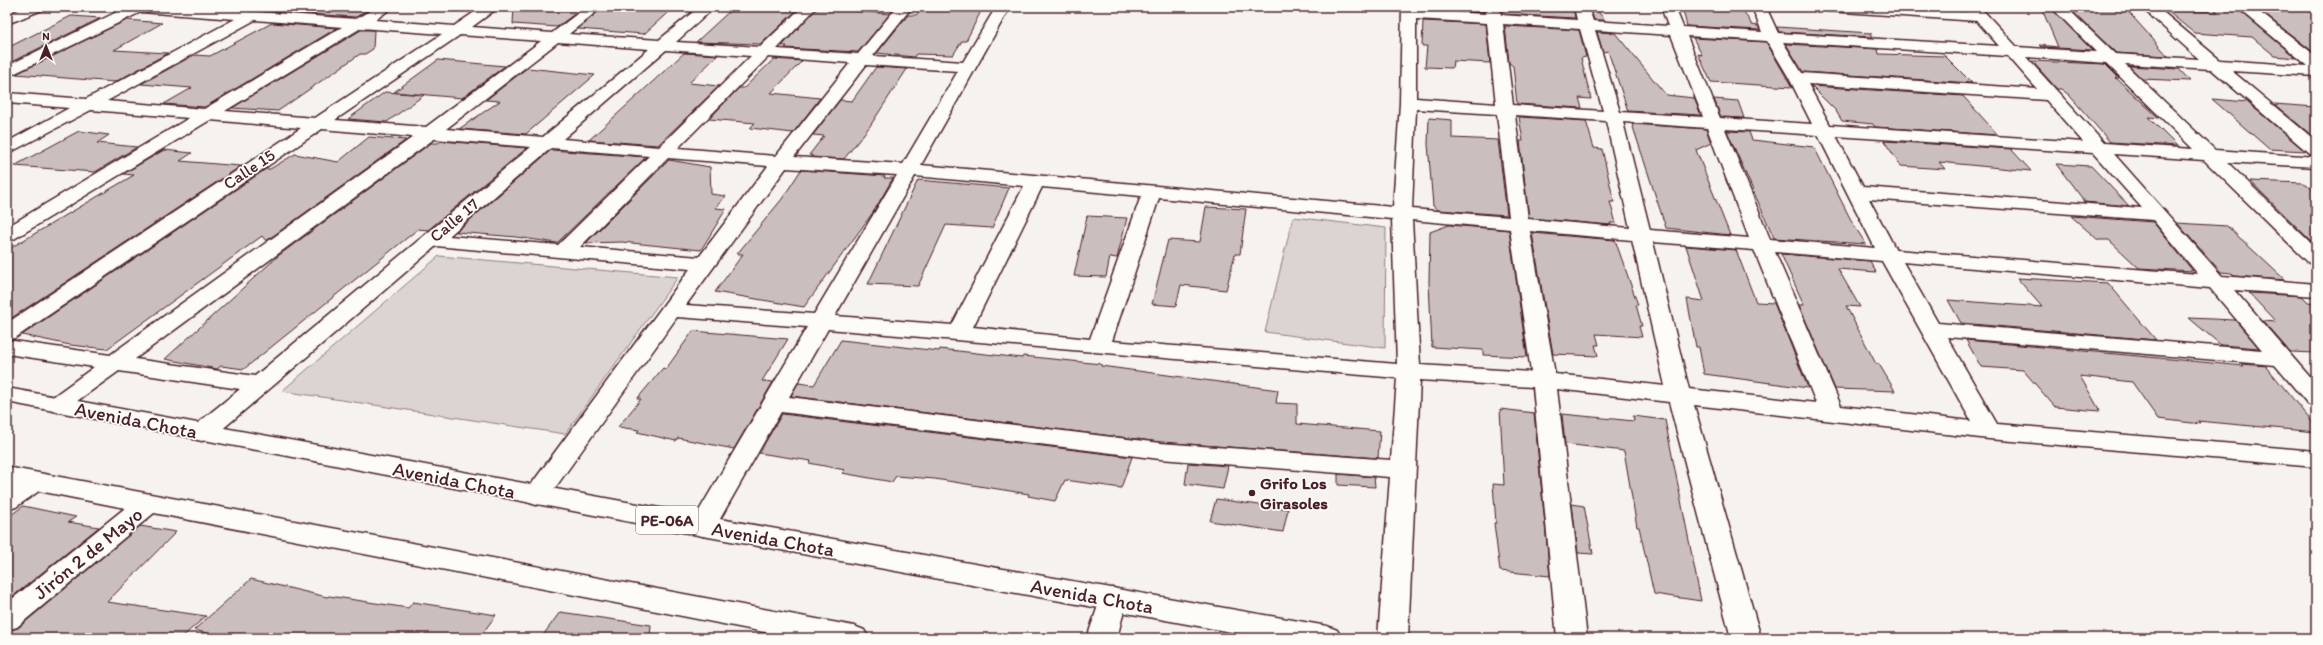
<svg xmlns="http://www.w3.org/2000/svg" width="2323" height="645" font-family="Itim,sans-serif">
<rect width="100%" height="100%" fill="#f6f3ef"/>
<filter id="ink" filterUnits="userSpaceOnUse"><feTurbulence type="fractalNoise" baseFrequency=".025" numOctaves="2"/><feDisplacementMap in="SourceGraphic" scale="8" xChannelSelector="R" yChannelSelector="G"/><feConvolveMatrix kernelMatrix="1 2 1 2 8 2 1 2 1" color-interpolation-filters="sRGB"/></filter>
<g filter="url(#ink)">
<g fill="#dcd4d2" stroke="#937a7e">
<path d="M1293,217L1386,228L1385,348L1265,332Z"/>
<path d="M439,256L678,277L565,434L282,391Z"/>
</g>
<g fill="#cbbfbe" stroke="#4a1f2b">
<path d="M301,7H373L356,17L291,13Z"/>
<path d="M514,7H584L557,27L513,24Z"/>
<path d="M603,7H674L644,34L578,29Z"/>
<path d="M734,7H800L761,44L696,42Z"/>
<path d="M818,7L857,10L856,11L890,14L858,52L785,48L787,46H782Z"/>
<path d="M952,7H983L966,41H962L953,55L916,54L914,57L877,53L908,15H916L922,9L951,10Z"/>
<path d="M1424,7H1484V12L1424,9Z"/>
<path d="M1502,7H1573L1575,18L1502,14Z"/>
<path d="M1590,7H1594L1605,20H1594Z"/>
<path d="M1682,7H1741L1752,25L1758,26L1760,30L1687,26Z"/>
<path d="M2041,7H2050L2092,50L2041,47L2039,45L2058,47Z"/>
<path d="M2068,7H2124L2168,56L2116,53Z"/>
<path d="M2211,7H2236L2296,58L2275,56L2252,37L2194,33L2166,10L2218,12Z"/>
<path d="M2255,7H2307L2316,16V54Z"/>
<path d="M71,16L101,18L7,64V48Z"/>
<path d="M127,20L162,23L114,50L168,53L115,82L16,74Z"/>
<path d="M1423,21L1486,24L1490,63L1453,61L1452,68L1425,67L1427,46H1422Z"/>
<path d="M272,23L337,28L205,107L164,104L192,88L141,84L194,55L210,56Z"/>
<path d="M1505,26L1579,30L1586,57L1581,58L1591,99L1579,98L1582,108L1517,104L1513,66L1509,63Z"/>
<path d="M1777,27L1871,33L1873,37L1779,32Z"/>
<path d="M361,30H374L373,49L365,54H360L278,111L232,108Z"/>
<path d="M1597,32L1615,33L1666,95L1694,98L1701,115L1628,111L1608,51L1603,52Z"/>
<path d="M1693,38L1766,42L1792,87L1711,82L1698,54L1702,55Z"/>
<path d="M1786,44L1878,49L1879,54L1945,56L1972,83L1803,72Z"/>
<path d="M684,53L718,55L689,83L719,86L658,145L589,140Z"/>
<path d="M774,59L802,61L771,93L820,98L793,133L750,128L755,123L709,119L739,88H744Z"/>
<path d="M438,60L505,66L462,98L394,92Z"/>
<path d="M2032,61L2105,64L2119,78H2116L2159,118L2148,117L2177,146L2110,142L2069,95L2061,89H2057Z"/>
<path d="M2129,66L2179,69L2190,81L2142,79Z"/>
<path d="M876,67L907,69L870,126L844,159L811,157L812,155H809L824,136L813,135L840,100L852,101Z"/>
<path d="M527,68L595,75L526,134L459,129L500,101L486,100Z"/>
<path d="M1811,86L1963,96L1998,135L1875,127L1873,124L1842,121L1836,111Z"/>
<path d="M385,92L424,95L387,122L348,119Z"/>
<path d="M1714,99L1738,101L1744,118L1721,117Z"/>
<path d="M2212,99L2247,102L2305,151L2269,149Z"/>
<path d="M2274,104L2316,107V139Z"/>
<path d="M1519,117L1586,121L1594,148L1602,149L1614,202H1610L1616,223H1610L1611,225L1529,218L1520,141H1523Z"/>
<path d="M1429,118L1452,120V138L1498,140L1507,215L1438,210L1433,206L1428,144Z"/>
<path d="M1632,124L1706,129L1711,143L1696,150L1730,235L1666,228Z"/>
<path d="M79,131L109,135L97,143L137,147L95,172L14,166Z"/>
<path d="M1727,131L1749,132L1752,140L1814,147L1853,224L1866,244L1774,238Z"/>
<path d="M369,137L406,140L266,241L262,236L107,349L70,345L22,335L266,169H270L295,154L338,162Z"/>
<path d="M441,141L527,148L428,230L418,229L244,369L221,366L217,369L165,359L278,256L431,143H438Z"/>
<path d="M1884,141L2011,149L2031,171L1939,162L1945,169L1901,166Z"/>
<path d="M164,150L192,153L180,161L241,166L7,321V250L134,175L123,174Z"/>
<path d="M551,150L646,157L557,243L516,237L456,232Z"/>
<path d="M669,160L710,167L711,194L726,196L715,208L726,209L701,250L622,242L586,243Z"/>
<path d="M2056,164L2091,166L2129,206L2085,202Z"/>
<path d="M801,170L885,176L884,178H893L874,211L804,307L715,292L743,254H737L782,199Z"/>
<path d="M918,180L1009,188L992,228L946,225L918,286L868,284Z"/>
<path d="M2250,181L2304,183L2316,192V246Z"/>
<path d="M1206,207L1246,209L1240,254H1235L1226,290L1181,285L1176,306L1152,304L1168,240L1200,242Z"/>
<path d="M1087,216L1127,218L1117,258L1110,257L1106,277L1074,276Z"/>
<path d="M2071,216L2153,222L2193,271L2139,268L2109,240H2098Z"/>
<path d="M2177,223L2227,226L2285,280L2234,276L2231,273L2221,272Z"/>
<path d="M1449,225L1509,230L1527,357L1483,355V350L1432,347L1429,283L1430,232Z"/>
<path d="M1532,233L1615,240L1638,305H1636L1642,326H1639L1642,337L1596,334L1599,345H1595L1598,356L1553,354Z"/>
<path d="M1686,246L1736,250L1756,302L1774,303L1808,388L1704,374L1699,347H1696L1687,299L1704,301Z"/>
<path d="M1781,254L1870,261L1876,272L1838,269L1860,307L1846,306L1876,364H1879L1895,391L1835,389L1799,305H1804Z"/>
<path d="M2017,278L2108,283L2156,340L1961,323L1948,300L2042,307Z"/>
<path d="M2249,293L2302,296L2308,302L2316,303V353L2290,352L2263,321L2276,322Z"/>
<path d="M2189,318L2235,320L2259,348L2221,345Z"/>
<path d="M693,331L788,339L762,381L773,382L734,449L678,438L676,441L637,432L639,430L618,427L641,399H637L663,368L666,369Z"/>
<path d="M841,340L939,351L940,349L1022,358L1023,356L1101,364V366L1278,390L1276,403L1297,404V424L1380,431L1378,458L1160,442L791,396L798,383L814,385Z"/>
<path d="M1966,340L2244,366L2242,364L2266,366L2316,427V432L2198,421L2201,424L2158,419L2132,382L2080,376L2100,411L2055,407L2023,370L1981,367Z"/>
<path d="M1500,409L1534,413L1550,576L1500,571L1494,523H1496L1493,484L1504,485Z"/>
<path d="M782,414L1132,457L1121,488L1065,480L1055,501L1028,496L1029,494L935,479L896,476L892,482L842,473L845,470L809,463L811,461L759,453Z"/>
<path d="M1562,414L1634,421L1633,416L1665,420L1701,601L1654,594L1639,527H1637L1624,451L1565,444Z"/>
<path d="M1188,463L1228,466L1223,489L1185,484Z"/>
<path d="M1338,474L1374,477L1375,487L1338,485Z"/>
<path d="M1216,499L1288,509L1283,532L1210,521Z"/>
<path d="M1572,504L1584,506L1593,554L1578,553Z"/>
<path d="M23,506L76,517L68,522L99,527L7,601V518Z"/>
<path d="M140,526L176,532L107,602L206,616L181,638H25L7,634V631L18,628Z"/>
<path d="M251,579L327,597L329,596L408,608L413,602L496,615L479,638H227L194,630Z"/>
<path d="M560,612L651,625L650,638H541Z"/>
</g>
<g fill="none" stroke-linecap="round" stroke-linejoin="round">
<defs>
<g id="street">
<path d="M25,7H44L42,10L7,24V15Z"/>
<path d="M122,7H191L356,19L376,7H393L375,20L454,26L482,7H499L472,27L552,33L586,7H602L569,34L659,40L699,7H715L676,42L760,47L802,7H817L777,49L858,54L897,7H912L873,56L963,62L996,7H1010L921,165L1393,207L1400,103L1402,7H1416V10L1486,14V7H1500L1501,15L1577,20L1574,7H1588L1593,21L1668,26L1661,7H1675L1683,27L1762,32L1752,7H1766L1778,33L1999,46L1977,21L1828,11L1821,7H1895L1968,12L1965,7H1980L2017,47L2096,52L2051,7H2066L2115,54L2199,59L2141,7H2157L2220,60L2308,66L2237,7H2253L2316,56V76L2232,71L2316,141V155L2310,154L2211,69L2125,64L2215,150L2316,157V167L2227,162L2316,248V265L2309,263L2204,160L2114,154L2222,276L2316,284V296L2234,290L2316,384V407L2308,404L2275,365L1947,337L1997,424L2316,451V467L1989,439L1694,405L1761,638H1731L1669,402L1557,389L1587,638H1557L1533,387L1420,380L1408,638H1378L1390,477L1160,459L781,412L712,533L703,536L694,533L690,526L807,327L677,317L545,502L536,505L527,502L523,496L527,490L690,269L436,246L211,439L202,441L193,439L190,433L193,427L240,389L119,371L66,409L58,412L50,409L46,404L50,399L94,367L7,354V340L110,355L413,137L322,129L15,338L7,340V323L301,128L210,120L14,239L7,241V227L189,118L91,110L7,154V142L69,108L7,103V93L86,99L235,19L141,12L7,77V66L123,9ZM1416,19L1487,23L1496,104L1416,98ZM255,20L342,27L204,109L107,101ZM1503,24L1580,29L1603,111L1513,105ZM361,28L442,34L315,118L225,111ZM1595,30L1671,35L1703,117L1620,112ZM460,35L541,41L426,127L335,120ZM1687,36L1767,41L1789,78L1812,124L1720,118ZM558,42L649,49L543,137L446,129ZM1783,42L2008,56L2037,89L1802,73ZM666,50L751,56L659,147L563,139ZM768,57L850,63L776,156L678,148ZM2026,57L2106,63L2193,149L2104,143ZM866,65L958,71L903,164L794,157ZM1808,84L2046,100L2083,142L1830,125ZM1416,109L1497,114L1509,217L1412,209ZM1515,115L1606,121L1630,228L1528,219ZM1623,122L1707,128L1749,238L1650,230ZM1725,129L1818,135L1875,248L1770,239ZM1836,136L2093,153L2142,208L1863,187ZM434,139L531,147L255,376L135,359ZM551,148L649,156L558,245L449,236ZM668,158L768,166L699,257L580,247ZM786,168L897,175L814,314L686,305ZM915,176L1024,186L952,325L835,316ZM1042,187L1141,196L1090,339L973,327ZM1159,198L1392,219L1397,364L1112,341ZM1869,199L2153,220L2198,274L1896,250ZM1412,220L1510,229L1531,372L1420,365ZM1530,231L1632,240L1665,386L1555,374ZM1653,242L1754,250L1816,403L1689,389ZM1775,252L1882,261L1971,421L1841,406ZM1903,262L2210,288L2262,350L1938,323ZM828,329L1397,378L1391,460L1160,443L789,397Z"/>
<path d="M7,467L854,626L864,630L869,638H795L154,513L17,627L7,630V603L125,508L39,491L16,507L7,510V488L11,485H7Z"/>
</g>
<path id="secondary" d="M1113,588L1123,591L1127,599L1117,638H1087L1103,591Z"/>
<path id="highway" d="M7,388L703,516L1327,626L1337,630L1342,638H1264L703,536L7,402Z"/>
</defs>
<use href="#street" stroke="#4a1f2b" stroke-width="3"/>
<use href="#secondary" stroke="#4a1f2b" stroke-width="3"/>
<use href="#highway" stroke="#4a1f2b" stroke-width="3"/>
<use href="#street" fill="#fdfcf7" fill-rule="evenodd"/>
<use href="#secondary" fill="#fdfcf7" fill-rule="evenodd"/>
<use href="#highway" fill="#fdfcf7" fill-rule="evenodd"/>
</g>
</g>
<circle fill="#4a1f2b" stroke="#fdfcf7" stroke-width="1.5" cx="1252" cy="493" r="4"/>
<g text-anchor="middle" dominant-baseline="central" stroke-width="3.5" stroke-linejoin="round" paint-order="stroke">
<rect fill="#fdfcf7" stroke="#806168" stroke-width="1" x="636" y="506" width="62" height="28" rx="3"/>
<g font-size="16" font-weight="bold" fill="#4a1f2b">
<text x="667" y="520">PE-06A</text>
</g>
<g font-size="17" fill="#4a1f2b" stroke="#fdfcf7">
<text transform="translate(249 169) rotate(-34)">Calle 15</text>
<text transform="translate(454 220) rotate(-40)">Calle 17</text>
</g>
<g font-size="17" font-weight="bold" fill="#4a1f2b" stroke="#fdfcf7" text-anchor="start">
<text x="1260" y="483">Grifo Los<tspan x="1260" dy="20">Girasoles</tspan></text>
</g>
<g font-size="20" fill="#4a1f2b" stroke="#fdfcf7">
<text transform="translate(136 420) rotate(11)">Avenida Chota</text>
<text transform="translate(454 480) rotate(11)">Avenida Chota</text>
<text transform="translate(773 539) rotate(10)">Avenida Chota</text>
<text transform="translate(88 553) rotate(-39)">Jirón 2 de Mayo</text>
<text transform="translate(1092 596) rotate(10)">Avenida Chota</text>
</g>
</g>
<rect width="2323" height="645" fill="none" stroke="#fdfcf7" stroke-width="24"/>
<rect x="12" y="12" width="2299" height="621" fill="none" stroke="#4a1f2b" stroke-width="1.5" filter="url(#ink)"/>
<g transform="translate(46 46)" stroke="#fdfcf7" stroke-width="3" paint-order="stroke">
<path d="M0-3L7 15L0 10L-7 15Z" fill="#4a1f2b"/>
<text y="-6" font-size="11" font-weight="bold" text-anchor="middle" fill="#4a1f2b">N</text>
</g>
</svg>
